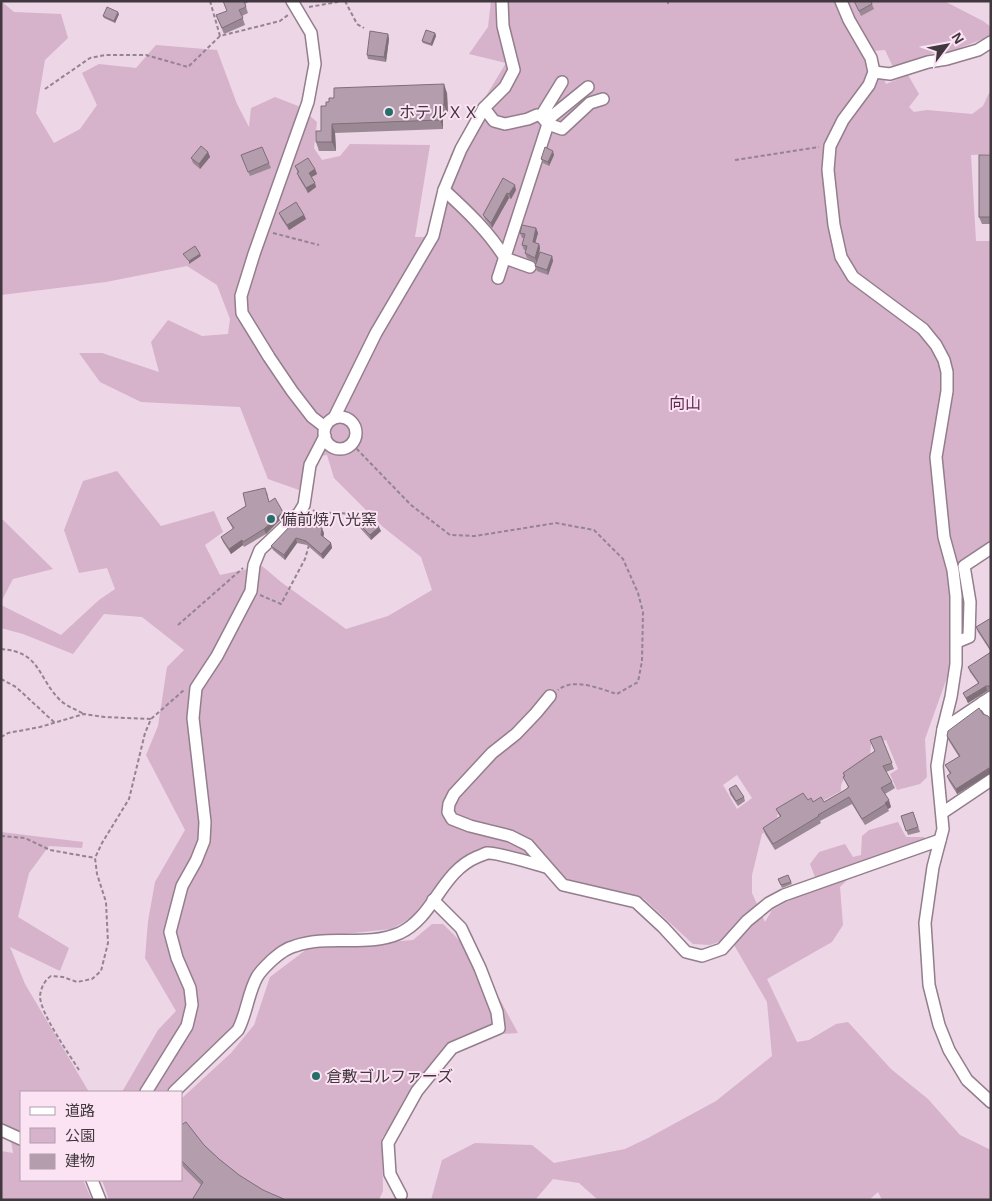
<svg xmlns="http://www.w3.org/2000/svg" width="992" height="1201" font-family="Arial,'Noto Sans JP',sans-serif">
<rect width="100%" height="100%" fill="#edd6e6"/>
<g fill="#d6b2cb" fill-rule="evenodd">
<path d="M1,1L14,12L61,14L68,38L45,60L36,113L54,143L80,129L97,105L82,73L99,64L136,68L156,45L217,50L237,104L249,127L251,108L275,97L298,106L317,122L314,148L322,160L340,156L350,144L430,145L415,237H429L451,154L506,63L469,54L488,27L491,1H944L983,21L991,27V36L949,52L933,53L913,61L893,67L885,50L872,51L886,84L908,75L919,94L909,107L914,112L927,110L972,114L983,106L991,89V154L971,155L976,241H991V544L950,573L953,661L925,739L927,777L920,784L897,790L890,774L898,769L886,740L871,744L870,758C859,766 839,776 841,791L819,803H811L806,798L777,815L778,822L762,834L752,875V893L765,922L772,910L805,892L815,877L810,864L819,852L845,844L853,857L861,855L862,836L869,830L898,822L906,837H924L928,841L929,846L927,851L848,879L840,887L843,925L832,942L767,979L797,1042L809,1040L836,1024L848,1022L891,1069L928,1099L960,1135L991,1150V1200H882L878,1192L869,1200H598L579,1183L553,1179L535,1200H431L442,1160L475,1143L532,1145L554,1163L625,1149L648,1138L716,1101L772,1056L767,1002L730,938L710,945L693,944L643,898L566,881L489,850L413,917L391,929L316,937L267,959L231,1034L170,1092H122L158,1030L176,1011L145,958L148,921L155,882L185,830L146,755L158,726L167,667L184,650L142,617L104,614L73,654L23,634L1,628V605L61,635L99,600L115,589L107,568L79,573L64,530L83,481L117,471L161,526L214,511L223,532L205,545L220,575L262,566L281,582L346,629L388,616L432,590L421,557L383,527L334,478L327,455L307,458L299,490L268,479L240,407L141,402L100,382L79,353H102L159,372L151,342L168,320L202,336L228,334L230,319L217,285L187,266L106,282L1,295ZM737,775L752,798L737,809L723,785Z"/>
<path d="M1,518L53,569L13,579L1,602Z"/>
<path d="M1,832L83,842L82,848L49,846L29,873L18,917L69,948L60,971L10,947L25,984L89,1092H21V1180H83L92,1200H1V1151L13,1153L9,1128L1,1123Z"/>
<path d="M432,924H443L478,959L518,1033L471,1036L450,1044L382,1138L383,1191L379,1200H109L102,1180H181V1099L231,1053L254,1025L270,977L307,949L413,940Z"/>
</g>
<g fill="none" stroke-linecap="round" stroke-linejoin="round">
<defs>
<g id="minor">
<path d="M292,1L311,33L315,64L308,102L254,254L241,296L242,313L269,357L292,391L312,417L325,427"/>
<path d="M841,1L849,20L871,58L874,72L869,85L843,120L830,146L828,170L834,225L841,257L853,277L923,329L936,345L944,360L947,372V391L936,457L944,537L953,570L956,596V664L951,697L943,729L937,766L943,829L933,867L925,923L929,985L939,1025L949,1050L967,1080L991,1102"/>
<path d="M874,72L890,74L928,62L947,59L978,50L991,42"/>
<path d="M562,82L541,116L548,124L551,117L588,87"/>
<path d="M484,108L494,121L505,124L528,119L537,115L541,116"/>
<path d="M444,190C467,211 489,232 505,258L530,267"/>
<path d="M498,278L548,124L562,129L590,103L603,99"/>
<circle cx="340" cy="433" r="16"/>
<path d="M334,418L376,333L433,236L444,190L461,149L484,108L505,87L514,70L503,26L502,1"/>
<path d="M957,642L969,637L970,602L964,566L991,548"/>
<path d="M550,696L536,713L516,734L492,753L454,794L449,804L448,812L452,819L470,826L510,836L528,845L563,885L636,902L663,927L686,952L702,956L722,949L747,921L769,903L784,895L940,840"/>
<path d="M983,702L991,714"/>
<path d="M943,729L991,697"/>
<path d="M942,813L991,780"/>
<path d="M146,1092L187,1026L192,1005L190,988L177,958L170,932L182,886L196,861L204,841L205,822L193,718L196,688L217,656L251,591L254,565L260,550L299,513L304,505L310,465L325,436"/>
<path d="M174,1092L238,1030C247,1013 248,993 257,977C261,970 267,965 272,960C279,954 286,948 295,946C328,934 366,948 400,933C434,917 441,872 477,857C480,856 484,854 487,853C496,852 535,864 546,867"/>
<path d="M1,1130L21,1139"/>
<path d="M92,1180L100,1200"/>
<path d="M401,1195L390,1174L388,1143L417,1091L452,1048L499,1028L497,1012L480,968L461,928L433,900"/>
</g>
</defs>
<use href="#minor" stroke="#937e8c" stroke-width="14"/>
<g stroke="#948490" stroke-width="2" stroke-dasharray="4 2.5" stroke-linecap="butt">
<path d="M210,1L220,36L280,21L288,15"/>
<path d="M345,1L357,24L364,28"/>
<path d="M668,1V4"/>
<path d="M309,7L343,1"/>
<path d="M45,89L90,58L105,55H146L188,67L220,36"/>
<path d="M735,160L819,147"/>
<path d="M273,233L319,245"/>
<path d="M352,444L411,505L450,535L475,536L556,523L594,530L623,559L638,593L643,612L642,661L638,682L617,694C600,689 574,677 558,690"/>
<path d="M313,510L316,512L315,528"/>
<path d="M316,512L354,514"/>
<path d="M260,595L281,604L305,559L309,545"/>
<path d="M178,625L243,568"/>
<path d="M1,649C41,652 37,677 60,700C66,706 77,710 84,714"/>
<path d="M1,679L16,687L55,723"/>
<path d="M1,737L8,733L40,727L84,714L104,717L151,719"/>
<path d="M1,836L25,838L50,850L95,858"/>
<path d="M79,1070C69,1054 40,1013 40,996C41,987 45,980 51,976L63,977L77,982L92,979L101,971L108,943L106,902L97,874L95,858L102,843L129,799L145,733L151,719L184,690"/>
</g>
<use href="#minor" stroke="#fff" stroke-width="11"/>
</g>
<g fill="#9b8895">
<path d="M223,1H250L245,4L248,13L242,16L245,25L224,34L216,15L227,11Z"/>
<path d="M854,1L872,4L874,9L861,16Z"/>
<path d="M119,14L115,23L104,18L103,16Z"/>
<path d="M435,33L436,36L432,46L423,43L422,41Z"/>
<path d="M388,34L389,39L386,62L368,59L367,55Z"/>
<path d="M447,93L448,114H443V129L335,133L336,151H319L316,142L321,131L326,106L329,102Z"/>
<path d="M262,147L271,168L250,176L241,155Z"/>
<path d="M208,152L210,157L200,169L193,163L191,158Z"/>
<path d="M554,155L549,166L543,163L541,159Z"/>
<path d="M991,155V224H982L979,217Z"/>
<path d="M295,166L315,169L317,174L311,177L316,187L308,193L299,178L297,173H298Z"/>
<path d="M503,178L516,190L511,199L509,198L492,228L485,219L483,215Z"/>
<path d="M279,213L304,215L306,219L289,230L281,218Z"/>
<path d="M536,228L538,233L535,243L539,244L540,248L538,258L552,256L553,261L548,275L537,271L535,266L536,263L527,258L525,253L526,250H524L522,245L524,238H522L520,233Z"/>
<path d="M267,492L269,502L284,516L266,534L244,547L243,545L231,554L223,542L221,537L233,529L229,522L227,518Z"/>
<path d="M294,522L324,533L323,537L331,543L332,548L323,559L307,545L297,543L285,560L273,550L271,546Z"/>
<path d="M359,524L381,531L371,540L361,529Z"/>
<path d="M991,618V691H987L968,703L963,693L978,683L970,672L968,667L991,652L978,632L976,627Z"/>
<path d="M983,714L991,720V773L957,794L949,781L947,776L950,774L945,765L959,757L949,741L947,736Z"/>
<path d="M881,736L894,769L886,772L892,782L895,788L885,794L891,807L888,809L889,811L865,825L852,804L820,821L821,823L775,850L765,834L763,828L780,817L776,809L808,800L813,802H824L845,790L848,787L843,777H844L843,773L875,751Z"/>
<path d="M729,789L744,797L745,801L738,806L730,794Z"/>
<path d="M913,812L920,832L908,835L901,816Z"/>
<path d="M788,875L792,884L782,888L778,879Z"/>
<path d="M181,1125L204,1145L219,1159L239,1175L263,1190L201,1185L185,1169L181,1164Z"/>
</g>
<g fill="#7e6f79">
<path d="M118,12L119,14L115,23L114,21Z"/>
<path d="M435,33L436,36L432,46L431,44Z"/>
<path d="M388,34L389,39L386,62L384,57Z"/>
<path d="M444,84L447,93L448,114L444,105Z"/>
<path d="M439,105L443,114V129L440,120Z"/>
<path d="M332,124L335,133L336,151L332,142Z"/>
<path d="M553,151L554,155L549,166L548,162Z"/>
<path d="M208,152L210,157L200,169L199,164Z"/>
<path d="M315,169L317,174L310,178L309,173Z"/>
<path d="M315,183L316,187L308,193L306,188Z"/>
<path d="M515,185L516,190L511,199L509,194Z"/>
<path d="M507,193L509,198L492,228L491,223Z"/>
<path d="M304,215L306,219L289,230L287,225Z"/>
<path d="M536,228L538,233L534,247L533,242Z"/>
<path d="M539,244L540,248L537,263L535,258Z"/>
<path d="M200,254L201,256L189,264V261Z"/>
<path d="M552,256L553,261L548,275L547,270Z"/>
<path d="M283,512L284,516L266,534L264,529Z"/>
<path d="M379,527L381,531L371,540L370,535Z"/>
<path d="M322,528L324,533L323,539L321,535Z"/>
<path d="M296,538L297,543L285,560L284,555Z"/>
<path d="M242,540L243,545L231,554L229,549Z"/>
<path d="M331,543L332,548L323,559L321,554Z"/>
<path d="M986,686L987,691L968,703L966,698Z"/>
<path d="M989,768L991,773L957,794L956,789Z"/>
<path d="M889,800L891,807L888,809L885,803Z"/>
</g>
<g fill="#b49ead" stroke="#7e6f79">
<path d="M223,1H244L246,7L239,10L243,18L222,28L216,15L227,11Z"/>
<path d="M854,1H871L872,4L859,11Z"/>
<path d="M107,7L118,12L114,21L103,16Z"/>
<path d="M426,30L435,33L431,44L422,41Z"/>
<path d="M370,31L388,34L384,57L367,55Z"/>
<path d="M444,84V105H439L440,120L332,124V142H316V131H321V106H326V102H329V98H334V88Z"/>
<path d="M201,146L208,152L199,164L191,158Z"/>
<path d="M262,147L269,163L248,172L241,155Z"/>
<path d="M545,147L553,151L548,162L541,159Z"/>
<rect x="979" y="155" width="12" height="62"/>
<path d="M308,158L315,169L309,173L315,183L306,188L297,173L299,172L295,166Z"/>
<path d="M503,178L515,185L509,194L507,193L491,223L483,215Z"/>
<path d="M296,202L304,215L287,225L279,213Z"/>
<path d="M522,225L536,228L533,242L539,244L535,258L525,253L527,246L522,245L525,234L520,233Z"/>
<path d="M195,246L200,254L189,261L183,254Z"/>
<path d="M540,252L552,256L547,270L535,266Z"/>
<path d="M265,488L269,502L275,498L283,512L264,529L243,542L242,540L229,549L221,537L234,528L227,518L246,506L243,493Z"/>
<path d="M369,515L379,527L370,535L359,524Z"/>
<path d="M294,522L322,528L321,535L331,543L321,554L306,541L296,538L284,555L271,546Z"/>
<path d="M991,618V650L976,627Z"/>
<path d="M991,652V686H986L966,698L963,693L979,683L968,667Z"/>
<path d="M979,708L983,714L988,716L991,720V769L989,768L956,789L947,776L951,773L945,765L960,756L947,736L948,731Z"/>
<path d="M881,736L892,763L883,766L892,782L881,788L889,800L885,803L886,804L862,819L849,797L818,815L819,816L773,844L763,828L781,816L776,809L803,793L808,800L811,798L813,802L821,797L824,802L845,790L849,787L843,777L845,776L843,773L875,751L870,740Z"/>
<path d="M736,785L744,797L736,801L729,789Z"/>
<path d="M913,812L918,827L906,831L901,816Z"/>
<path d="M788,875L791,882L781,885L778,879Z"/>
<path d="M186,1122L204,1145L219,1159L239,1175L263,1190L286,1200H192L203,1182L181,1160V1125Z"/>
</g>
<g fill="#256f69" stroke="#fbe3f3" stroke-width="2">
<circle cx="389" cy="112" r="5"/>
<circle cx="271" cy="519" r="5"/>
<circle cx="316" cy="1076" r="5"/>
</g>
<g text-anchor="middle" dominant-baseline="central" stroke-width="4" stroke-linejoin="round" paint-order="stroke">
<g font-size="16" fill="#41373e" stroke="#fbe3f3" text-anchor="start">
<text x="399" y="112">ホテルＸＸ</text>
<text x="281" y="519">備前焼八光窯</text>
<text x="326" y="1076">倉敷ゴルファーズ</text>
</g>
<g font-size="16" fill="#602b52" stroke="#fbe3f3">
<text x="685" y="403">向山</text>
</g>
</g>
<rect width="992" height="1201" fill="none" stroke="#41373e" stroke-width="5"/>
<rect x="20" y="1091" width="162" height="90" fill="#fbe3f3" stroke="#b19eab"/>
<rect x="30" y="1107" width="25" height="8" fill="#ffffff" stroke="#b19eab"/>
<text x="65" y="1116" font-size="15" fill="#41373e">道路</text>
<rect x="30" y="1128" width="25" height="15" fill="#d6b2cb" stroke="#b19eab"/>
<text x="65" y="1141" font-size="15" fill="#41373e">公園</text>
<rect x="30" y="1154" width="25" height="15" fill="#b49ead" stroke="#b19eab"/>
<text x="65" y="1166" font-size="15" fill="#41373e">建物</text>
<g transform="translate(947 45) rotate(58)" stroke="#fbe3f3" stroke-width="4" paint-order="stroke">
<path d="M0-4L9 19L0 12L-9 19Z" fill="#41373e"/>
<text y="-8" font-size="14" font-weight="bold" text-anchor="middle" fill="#41373e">N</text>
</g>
</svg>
